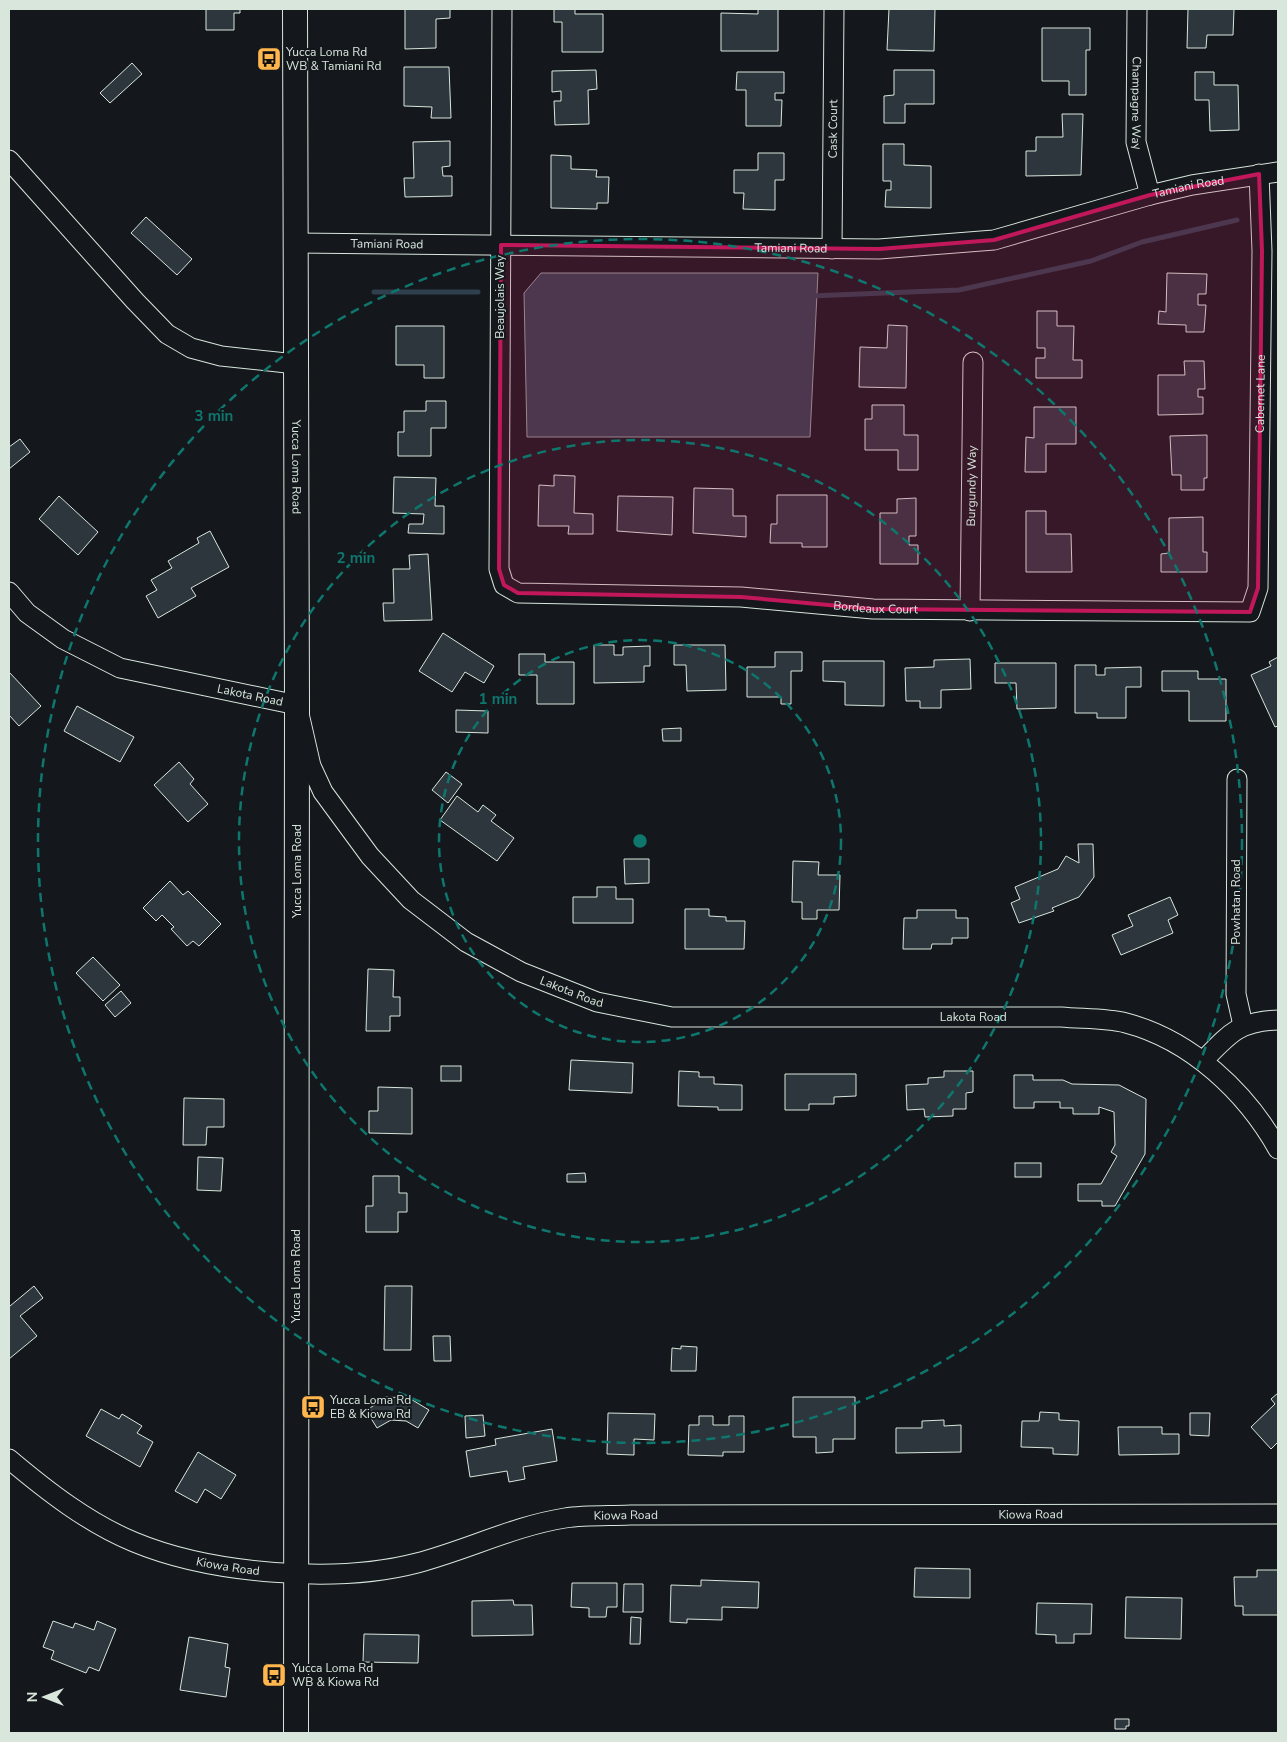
<svg xmlns="http://www.w3.org/2000/svg" width="1287" height="1742" font-family="'Nunito Sans',sans-serif">
<rect width="100%" height="100%" fill="#14181c"/>
<path fill="#2f3f4d" stroke="#939e99" d="M541,273H818L810,437H527L524,293Z"/>
<g fill="none" stroke-linecap="round" stroke-linejoin="round">
<g stroke="#2f3f4d" stroke-width="5">
<path d="M374,292H478"/>
<path d="M810,296L959,290L1091,261L1142,242L1237,220"/>
</g>
</g>
<g fill="#2c363c" stroke="#d8e6dc">
<path d="M206,9H240V13H234V30H206Z"/>
<path d="M405,9H450V18L436,19V48L405,49Z"/>
<path d="M554,9H575V14H603V52H562V22H554Z"/>
<path d="M758,9H778V51H721V13L758,14Z"/>
<path d="M889,9H935L934,51L887,50Z"/>
<path d="M1188,9H1234L1233,35H1207L1206,48H1187Z"/>
<path d="M1042,28H1090V50H1086V95H1069V81H1042Z"/>
<path d="M132,63L142,74L110,103L100,93Z"/>
<path d="M404,67H449L451,118H431L432,107L404,106Z"/>
<path d="M596,70L597,89L588,90L589,124L555,125L554,101H561V91L552,92V71Z"/>
<path d="M894,70H934V104H905V123H884V96L894,95Z"/>
<path d="M737,72H784V93H775V100H782L781,126H746V90H736Z"/>
<path d="M1195,72H1214V85H1238L1239,130L1210,131L1209,100H1195Z"/>
<path d="M1062,114H1083L1081,175L1026,176V151H1036V137H1063Z"/>
<path d="M450,141V166L442,167L443,176H452V196L405,197L404,178H414L413,142Z"/>
<path d="M883,144H904V165L931,166V208L885,207L886,190H891V181H883Z"/>
<path d="M758,153H784V180H775V210L743,209L744,193H734V170H758Z"/>
<path d="M551,155L571,156V169L597,170L596,177H609L608,203H597V209L551,208Z"/>
<path d="M146,217L192,259L177,275L131,233Z"/>
<path d="M1167,273L1207,274L1206,294H1198V305H1206L1204,332H1186V325L1158,324L1159,311L1166,312Z"/>
<path d="M1037,311H1057V326H1074L1073,360H1082V378H1036V358H1045V348H1037Z"/>
<path d="M888,325L907,326L906,388L859,387L860,347L887,348Z"/>
<path d="M396,326H444V378H424V365H396Z"/>
<path d="M1184,361H1204L1205,389H1198V397H1203V414L1158,415V375H1185Z"/>
<path d="M426,401H446V428H431V456H398V432H404V411H426Z"/>
<path d="M872,405H904V435H918V470H898V450H865V419H872Z"/>
<path d="M1034,407H1076V444H1046V472H1025L1026,437L1034,438Z"/>
<path d="M1207,435V478H1204V490H1181V475H1172L1170,436Z"/>
<path d="M20,439L30,452L9,469V447Z"/>
<path d="M554,475L575,476L574,513L593,514V534H568L569,526H538L539,485L554,486Z"/>
<path d="M394,477L436,478L435,506H444V534L408,533L409,524H423L424,514L393,513Z"/>
<path d="M694,488L733,489V516H746V537L693,533Z"/>
<path d="M777,495H827V547H802V543H770L771,524H777Z"/>
<path d="M59,496L98,532L78,555L39,519Z"/>
<path d="M618,496L673,497L672,535L617,531Z"/>
<path d="M916,498V536H909V545H918V564H880V513H897V499Z"/>
<path d="M1026,511H1046V534H1071L1072,572H1026Z"/>
<path d="M1203,517V552H1207V572H1161V554L1169,553V518Z"/>
<path d="M210,531L229,567L191,588L196,596L158,618L146,596L157,590L151,580L172,568L168,561L199,543L197,538Z"/>
<path d="M428,554L432,620L384,621L383,603H394L393,569H410L409,555Z"/>
<path d="M443,633L494,666L484,683L465,672L452,692L419,671Z"/>
<path d="M594,645H614V655H623V647L650,646V666H644V682L594,683Z"/>
<path d="M674,645H725L726,690L687,691L686,665H674Z"/>
<path d="M775,652H802V671H791V704H781V697H747V667H775Z"/>
<path d="M519,654H545V662H574V704H537V675H519Z"/>
<path d="M1278,657V726L1275,727L1251,675L1271,666L1269,662Z"/>
<path d="M970,659L971,689L941,690V708H920V701H906L905,668L934,667V660Z"/>
<path d="M823,661H884V706L845,705V682L823,681Z"/>
<path d="M995,663H1056V708L1017,709L1016,683H995Z"/>
<path d="M1075,665H1096V675H1105V668L1141,667V687H1126V718H1097V713H1075Z"/>
<path d="M1162,671H1198V679H1226V721H1189V691H1162Z"/>
<path d="M9,672L41,706L19,726L9,715Z"/>
<path d="M77,706L134,737L120,762L64,731Z"/>
<path d="M456,710L488,711V733L456,732Z"/>
<path d="M681,728V741H663L662,729Z"/>
<path d="M179,762L194,779L190,784L208,804L188,822L154,785Z"/>
<path d="M446,772L462,784L448,803L432,790Z"/>
<path d="M457,796L478,812L483,805L496,815L491,821L514,838L497,861L440,820Z"/>
<path d="M1078,844H1093L1094,877L1079,897L1052,908L1054,911L1019,923L1011,903L1020,899L1015,887L1058,869L1066,856L1079,863Z"/>
<path d="M624,859H649V883L625,884Z"/>
<path d="M793,861L819,862L818,875H840L839,910H817V919H802V902H792Z"/>
<path d="M170,881L183,895L188,891L221,924L199,946L193,941L187,946L171,929L174,927L162,915L156,921L143,908Z"/>
<path d="M597,887H616V899H633V923H573V897H597Z"/>
<path d="M1170,897L1178,915L1168,920L1173,933L1121,955L1112,935L1133,926L1128,915Z"/>
<path d="M685,909H709V916L726,917V921H745L744,949H685Z"/>
<path d="M917,910H956V918H968V938H952V944H932L931,949H903L904,918H917Z"/>
<path d="M93,957L120,985L103,1001L76,973Z"/>
<path d="M368,969L394,970L393,997H400V1016H390V1031H366Z"/>
<path d="M121,991L131,1003L115,1017L105,1005Z"/>
<path d="M571,1060L633,1063L632,1093L569,1090Z"/>
<rect x="441" y="1066" width="20" height="15"/>
<path d="M679,1071L699,1072V1077H714V1084L742,1085V1110H718V1107L678,1106Z"/>
<path d="M944,1071H973V1092L966,1093V1109H953V1116L925,1117L924,1109L907,1110L906,1085L928,1084V1078L944,1077Z"/>
<path d="M785,1074H856V1096L834,1097V1104H809V1110H785Z"/>
<path d="M1014,1075H1033V1080H1063L1072,1084L1119,1085L1146,1099L1145,1154L1115,1206H1102V1201H1078V1184H1101L1117,1156L1111,1152L1115,1145L1114,1112L1099,1107V1114H1073V1108H1060V1102H1034V1108H1014Z"/>
<path d="M378,1087L412,1088V1134L369,1133V1111H378Z"/>
<path d="M184,1098L224,1099V1127H207L206,1145H183Z"/>
<path d="M198,1157L223,1158L221,1191L197,1190Z"/>
<rect x="1015" y="1163" width="26" height="14"/>
<path d="M585,1173L586,1182H567V1174Z"/>
<path d="M373,1176H399V1193H407V1212H398V1232H366V1206H373Z"/>
<path d="M34,1286L43,1298L20,1316L37,1336L9,1359V1304L10,1306Z"/>
<path d="M385,1286H412L411,1350H384Z"/>
<path d="M433,1336H450L451,1361H434Z"/>
<path d="M681,1346L697,1347L696,1371H671L672,1348L681,1349Z"/>
<path d="M1278,1393V1442L1271,1449L1251,1427L1275,1404L1271,1399Z"/>
<path d="M386,1397L409,1398L429,1410L418,1428L406,1421L391,1420L377,1428L369,1415L372,1413L370,1408Z"/>
<path d="M793,1397H855V1439H833V1452L816,1453V1437H793Z"/>
<path d="M101,1409L119,1419L122,1414L142,1426L137,1433L153,1442L140,1467L86,1436Z"/>
<path d="M1040,1412L1059,1413V1420L1079,1421L1078,1455L1053,1454V1448L1021,1447L1022,1421H1039Z"/>
<path d="M608,1413L655,1414L654,1440L634,1439V1455L607,1454Z"/>
<path d="M1190,1413H1210L1209,1436L1190,1435Z"/>
<path d="M483,1415L485,1436L466,1438L465,1416Z"/>
<path d="M699,1416H713V1425H729V1416H744V1452H723V1456L688,1455L689,1425H699Z"/>
<path d="M944,1420V1426L961,1425V1452L896,1453V1428H922V1421Z"/>
<path d="M1118,1427H1162V1434H1179V1454L1119,1455Z"/>
<path d="M552,1429L557,1461L523,1467L525,1479L509,1482L507,1471L470,1477L466,1451L496,1445L495,1439Z"/>
<path d="M198,1452L236,1475L221,1499L205,1489L197,1503L175,1491Z"/>
<path d="M915,1568L970,1569V1598L914,1597Z"/>
<path d="M1257,1570H1278V1615H1243V1606H1235L1234,1577H1257Z"/>
<path d="M701,1580L759,1582L758,1608L722,1607V1620L687,1619V1623L670,1622L671,1585L701,1586Z"/>
<path d="M572,1583H617V1607H607L606,1617H589V1608L571,1607Z"/>
<path d="M624,1584H643V1612H623Z"/>
<path d="M1126,1597L1182,1598L1181,1639L1125,1638Z"/>
<path d="M513,1600L514,1605H532L533,1635L472,1636V1601Z"/>
<path d="M1037,1603L1092,1604L1091,1634H1074V1643H1056V1635L1036,1634Z"/>
<path d="M631,1617L641,1618L640,1644H630Z"/>
<path d="M53,1621L73,1628L75,1623L94,1630L97,1621L116,1629L99,1671L89,1667L86,1673L51,1659L54,1651L43,1647Z"/>
<path d="M364,1634L419,1635L418,1663L363,1662Z"/>
<path d="M189,1637L228,1644L225,1667L230,1668L226,1697L180,1690Z"/>
<path d="M1115,1719H1129V1726H1126V1729H1115Z"/>
</g>
<g fill="none" stroke-linecap="round" stroke-linejoin="round">
<defs>
<g id="minor">
<path id="s1" d="M502,9L499,569L504,585L518,593L741,597L873,609L1250,612L1258,588L1262,251L1259,174"/>
<path id="s2" d="M1137,9L1136,142L1150,195"/>
<path d="M9,160L135,301L167,334L191,348L221,356L296,364"/>
<path id="s3" d="M296,243L879,249L994,240L1150,195L1192,185L1278,172"/>
<path id="s4" d="M832,249L834,9"/>
<path id="s5" d="M9,592L27,613L63,639L120,668L297,705L311,766L323,792L370,856L411,900L466,942L521,972L597,1002L672,1017H1061C1082,1019 1106,1018 1126,1023C1191,1040 1246,1092 1278,1149"/>
<path id="s6" d="M970,611L973,362"/>
<path d="M1237,779L1236,994L1243,1025"/>
<path d="M1203,1061C1229,1034 1239,1021 1278,1020"/>
<path id="s7" d="M9,1459C47,1491 88,1523 134,1542C211,1574 337,1584 417,1563C467,1550 514,1526 565,1518C586,1515 609,1516 630,1515L1278,1514"/>
</g>
<g id="major">
<path id="s8" d="M295,9L297,705L296,1733"/>
</g>
</defs>
<use href="#minor" stroke="#d8e6dc" stroke-width="21"/>
<use href="#major" stroke="#d8e6dc" stroke-width="26"/>
<use href="#minor" stroke="#14181c" stroke-width="19"/>
<use href="#major" stroke="#14181c" stroke-width="24"/>
</g>
<path fill="#c2185b" fill-opacity="0.2" stroke="#c2185b" stroke-width="4" stroke-linejoin="round" d="M1259,174L1262,251L1258,588L1250,612L873,609L741,597L518,593L504,585L499,569L501,245L879,249L994,240L1150,195Z"/>
<g fill="none" stroke="#0f766e" stroke-width="2.5" stroke-dasharray="9 6">
<circle cx="640" cy="841" r="201"/>
<circle cx="640" cy="841" r="401"/>
<circle cx="640" cy="841" r="602"/>
</g>
<defs>
<symbol id="bus-square" viewBox="-11 -11 22 22"><rect x="-9" y="-9" width="18" height="18" rx="4" fill="#ffb74d" stroke="#14181c"/><path d="M-5-6H5V4H4V6H2V4H-2V6H-4V4H-5ZM-3.5-4V0h7V-4ZM-3.5 1.2v1.5H-2V1.2ZM2 1.2v1.5H3.5V1.2Z" fill="#111"/></symbol>
</defs>
<g fill-rule="evenodd">
<use href="#bus-square" x="255" y="45" width="28" height="28"/>
<use href="#bus-square" x="299" y="1393" width="28" height="28"/>
<use href="#bus-square" x="260" y="1661" width="28" height="28"/>
</g>
<g text-anchor="middle" dominant-baseline="central" stroke-width="4" stroke-linejoin="round" paint-order="stroke">
<g font-size="12" fill="#d8e6dc" stroke="#14181c" text-anchor="start">
<text x="286" y="52">Yucca Loma Rd<tspan x="286" dy="14">WB &amp; Tamiani Rd</tspan></text>
<text x="330" y="1400">Yucca Loma Rd<tspan x="330" dy="14">EB &amp; Kiowa Rd</tspan></text>
<text x="292" y="1668">Yucca Loma Rd<tspan x="292" dy="14">WB &amp; Kiowa Rd</tspan></text>
</g>
<g font-size="12" fill="#d8e6dc" stroke="#14181c">
<text stroke="none"><textPath href="#s2" startOffset="94">Champagne Way</textPath></text>
<text stroke="none"><textPath href="#s4" startOffset="120">Cask Court</textPath></text>
<text stroke="none"><textPath href="#s3" startOffset="900">Tamiani Road</textPath></text>
<text stroke="none"><textPath href="#s3" startOffset="91">Tamiani Road</textPath></text>
<text stroke="none"><textPath href="#s3" startOffset="495">Tamiani Road</textPath></text>
<text transform="translate(500 297) rotate(-90)">Beaujolais Way</text>
<text stroke="none"><textPath href="#s1" startOffset="1545">Cabernet Lane</textPath></text>
<text stroke="none"><textPath href="#s8" startOffset="458">Yucca Loma Road</textPath></text>
<text stroke="none"><textPath href="#s6" startOffset="125">Burgundy Way</textPath></text>
<text stroke="none"><textPath href="#s1" startOffset="951">Bordeaux Court</textPath></text>
<text stroke="none"><textPath href="#s5" startOffset="269">Lakota Road</textPath></text>
<text transform="translate(297 871) rotate(-90)">Yucca Loma Road</text>
<text transform="translate(1236 902) rotate(-90)">Powhatan Road</text>
<text stroke="none"><textPath href="#s5" startOffset="734">Lakota Road</textPath></text>
<text stroke="none"><textPath href="#s5" startOffset="1139">Lakota Road</textPath></text>
<text transform="translate(296 1276) rotate(-90)">Yucca Loma Road</text>
<text stroke="none"><textPath href="#s7" startOffset="1059">Kiowa Road</textPath></text>
<text stroke="none"><textPath href="#s7" startOffset="654">Kiowa Road</textPath></text>
<text stroke="none"><textPath href="#s7" startOffset="248">Kiowa Road</textPath></text>
</g>
</g>
<circle cx="640" cy="841" r="8" fill="#0f766e" stroke="#14181c" stroke-width="2.5"/>
<g font-size="15" text-anchor="middle" font-weight="bold" fill="#0f766e" stroke="#14181c" stroke-width="4" stroke-linejoin="round" paint-order="stroke">
<text x="214" y="421">3 min</text>
<text x="356" y="563">2 min</text>
<text x="498" y="704">1 min</text>
</g>
<rect width="1287" height="1742" fill="none" stroke="#d8e6dc" stroke-width="20"/>
<g transform="translate(45 1697) rotate(270)" stroke="#14181c" stroke-width="4" paint-order="stroke">
<path d="M0-4L9 19L0 12L-9 19Z" fill="#d8e6dc"/>
<text y="-8" font-size="14" font-weight="bold" text-anchor="middle" fill="#d8e6dc">N</text>
</g>
</svg>
